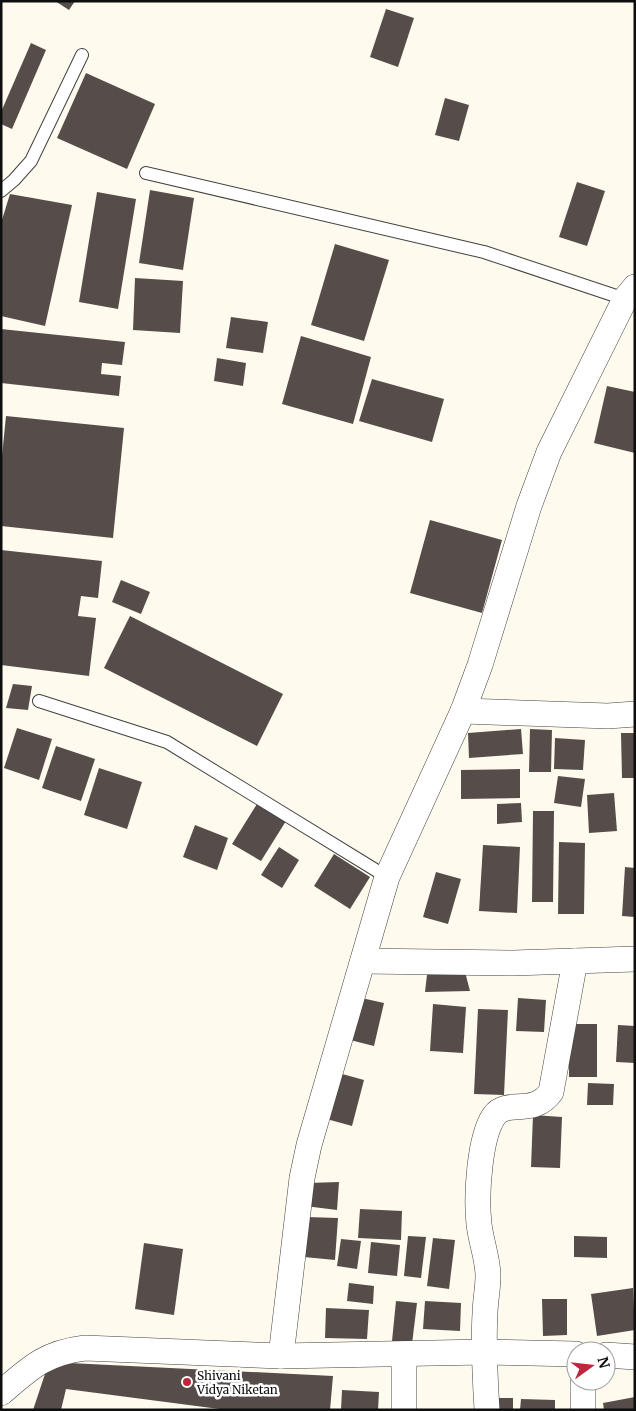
<svg xmlns="http://www.w3.org/2000/svg" width="636" height="1411" font-family="Merriweather,serif">
<rect width="100%" height="100%" fill="#fffaee"/>
<g fill="#564d4a">
<path d="M55,1H75L69,10Z"/>
<path d="M386,9L414,18L398,67L370,57Z"/>
<path d="M31,43L46,50L12,129L1,124V112Z"/>
<path d="M86,73L155,104L127,169L57,138Z"/>
<path d="M445,98L469,105L459,141L435,135Z"/>
<path d="M577,182L605,191L587,246L559,237Z"/>
<path d="M150,190L194,198L183,270L139,263Z"/>
<path d="M97,192L136,199L118,309L79,302Z"/>
<path d="M10,194L72,205L45,326L1,316V223Z"/>
<path d="M335,244L389,260L364,341L311,325Z"/>
<path d="M135,278L183,281L180,333L133,330Z"/>
<path d="M231,317L268,322L263,353L226,348Z"/>
<path d="M1,329L125,342L122,365L102,363L101,374L121,376L119,396L1,383Z"/>
<path d="M301,336L371,357L353,424L282,404Z"/>
<path d="M217,358L246,363L243,386L214,381Z"/>
<path d="M372,379L444,399L432,442L359,421Z"/>
<path d="M607,386L635,392V453L594,443Z"/>
<path d="M6,416L124,428L113,538L1,526V466Z"/>
<path d="M430,520L502,540L482,613L410,593Z"/>
<path d="M1,550L102,561L98,598L81,596L78,616L96,618L89,676L1,665Z"/>
<path d="M121,580L150,592L141,614L112,602Z"/>
<path d="M130,616L283,694L257,746L104,668Z"/>
<path d="M13,684L32,686L28,710L6,708Z"/>
<path d="M17,728L52,739L39,780L4,768Z"/>
<path d="M521,729L523,754L469,758L468,733Z"/>
<path d="M530,729L552,730L551,772H529Z"/>
<path d="M621,733H635V778H622Z"/>
<path d="M555,738L585,740L583,770L554,769Z"/>
<path d="M56,746L95,759L81,801L42,788Z"/>
<path d="M99,768L142,782L127,829L84,815Z"/>
<path d="M520,769V798L461,799V770Z"/>
<path d="M558,776L585,779L581,807L554,803Z"/>
<path d="M614,793L617,831L589,833L587,795Z"/>
<path d="M521,803L522,822L497,824V804Z"/>
<path d="M257,804L286,821L261,861L232,844Z"/>
<path d="M533,811H554L553,902H532Z"/>
<path d="M195,825L228,838L217,870L183,857Z"/>
<path d="M559,842L585,843L584,914H558Z"/>
<path d="M483,845L520,847L517,913L479,911Z"/>
<path d="M279,847L299,860L282,888L261,875Z"/>
<path d="M334,854L370,877L350,909L314,886Z"/>
<path d="M625,867L635,868V917L622,916Z"/>
<path d="M436,872L461,879L448,924L423,917Z"/>
<path d="M428,966L464,968L470,991L425,992Z"/>
<path d="M357,997L384,1003L374,1046L346,1039Z"/>
<path d="M518,998L546,1000L544,1032L516,1031Z"/>
<path d="M433,1004L466,1007L463,1053L430,1051Z"/>
<path d="M478,1009L508,1010L504,1095L474,1094Z"/>
<rect x="569" y="1024" width="28" height="53"/>
<path d="M618,1025L635,1026V1063L616,1062Z"/>
<path d="M335,1072L364,1080L352,1126L323,1118Z"/>
<path d="M588,1083L614,1084L613,1105H587Z"/>
<path d="M533,1115L562,1117L560,1168L531,1167Z"/>
<path d="M339,1182L337,1210L305,1206L308,1183Z"/>
<path d="M360,1209L402,1211L401,1240L358,1238Z"/>
<path d="M307,1217L338,1218L335,1260L304,1257Z"/>
<path d="M408,1236L426,1237L421,1278L404,1276Z"/>
<path d="M574,1236L607,1237V1258L574,1257Z"/>
<path d="M433,1238L455,1240L449,1289L427,1286Z"/>
<path d="M341,1239L361,1241L357,1269L337,1266Z"/>
<path d="M371,1242L400,1245L397,1276L368,1273Z"/>
<path d="M144,1243L183,1249L174,1315L135,1309Z"/>
<path d="M349,1283L374,1286L373,1304L347,1301Z"/>
<path d="M633,1288L635,1330L597,1336L591,1294Z"/>
<path d="M542,1299H567V1335L543,1336Z"/>
<path d="M396,1301L417,1303L412,1344L392,1341Z"/>
<path d="M425,1301L461,1303L460,1331L423,1329Z"/>
<path d="M326,1308L369,1310L367,1339L325,1338Z"/>
<path d="M49,1362L333,1376L330,1410H227L66,1389L61,1410H33Z"/>
<path d="M342,1390L379,1392L378,1410H341Z"/>
<path d="M635,1397V1410H604L603,1403Z"/>
<path d="M496,1398H513V1410H495Z"/>
<path d="M521,1399L555,1400V1410H520Z"/>
</g>
<g fill="none" stroke-linecap="round" stroke-linejoin="round">
<defs>
<g id="service">
<path d="M146,173L484,252L625,299"/>
<path d="M1,191L14,180L31,161L82,55"/>
<path d="M39,701L167,742L387,877"/>
</g>
<g id="minor">
<path d="M463,711L608,716L635,714"/>
<path d="M363,961L513,963L635,959"/>
<path d="M404,1354V1410"/>
<path d="M606,1355L635,1357"/>
<path d="M281,1356L302,1178L309,1145L387,877L463,711L480,665L529,506L549,452L625,299L635,287"/>
<path d="M583,1381V1410"/>
<path d="M1,1393C31,1367 45,1353 85,1348L281,1356L484,1352L576,1354"/>
<path d="M487,1410C485,1378 483,1346 485,1314C485,1302 488,1289 488,1276C488,1259 481,1242 479,1224C476,1197 479,1138 494,1116C507,1098 533,1117 551,1092L575,961"/>
</g>
</defs>
<use href="#service" stroke="#414141" stroke-width="14"/>
<use href="#minor" stroke="#414141" stroke-width="26"/>
<use href="#service" stroke="#fff" stroke-width="12"/>
<use href="#minor" stroke="#fff" stroke-width="25"/>
</g>
<circle fill="#bd263c" stroke="#fff" stroke-width="2" cx="187" cy="1382" r="5"/>
<g text-anchor="middle" dominant-baseline="central" stroke-width="5" stroke-linejoin="round" paint-order="stroke">
<g font-size="12" fill="#0e0e0e" stroke="#fff" text-anchor="start">
<text x="197" y="1375">Shivani<tspan x="197" dy="14">Vidya Niketan</tspan></text>
</g>
</g>
<rect width="636" height="1411" fill="none" stroke="#0e0e0e" stroke-width="5"/>
<g transform="translate(591 1366) rotate(75)"><circle r="24" fill="#ffffff" stroke="#9f9f9f"/>
<path d="M0-4L9 19L0 12L-9 19Z" fill="#bd263c"/>
<text y="-8" font-size="14" font-weight="bold" text-anchor="middle" fill="#0e0e0e">N</text>
</g>
</svg>
